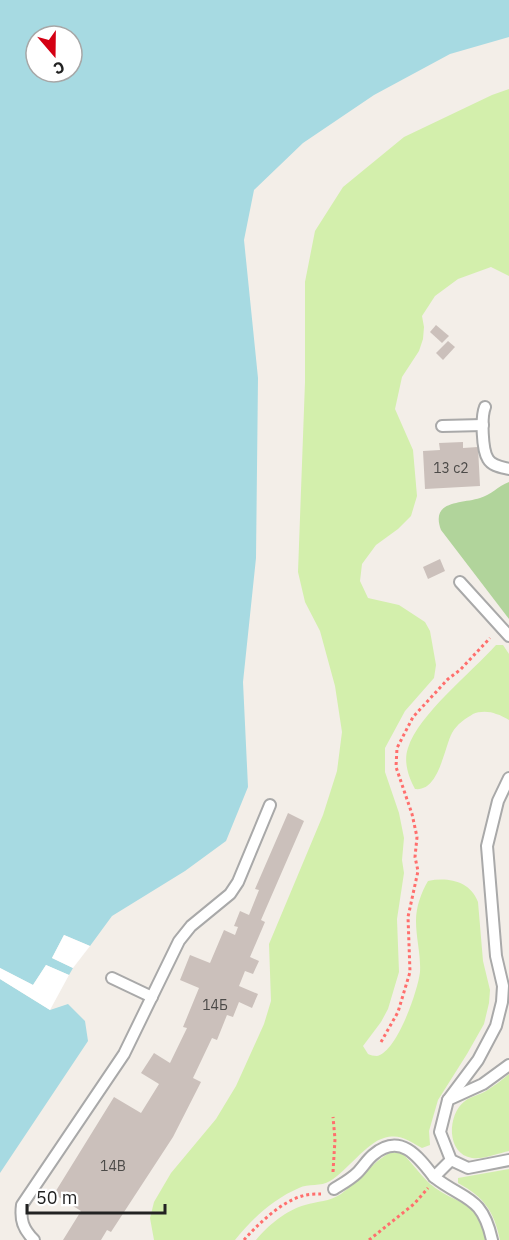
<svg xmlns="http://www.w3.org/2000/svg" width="509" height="1240" font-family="'IBM Plex Sans',sans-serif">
<rect width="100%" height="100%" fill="#f3eee8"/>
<g fill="#d3efac">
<path d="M509,89V276L491,267L458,279L435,296L422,316L424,327L423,339L419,351L402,377L395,409L413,450L417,496L411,516L398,529L376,545L362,564L360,581L368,598L399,605L425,622L430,631L436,665L434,678L405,711L385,748V772L399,813L404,838L402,860L404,873L397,919L399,972L388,1009L381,1022L363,1046L368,1054C370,1055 374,1056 377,1056C397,1052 418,990 420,972C421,955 416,938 416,921C416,907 421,893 428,881C448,877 470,881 478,902L483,961L490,990L489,1003L484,1024L467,1054L438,1100L429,1131L430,1145L422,1148C409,1141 400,1133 384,1138C366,1143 347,1171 330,1181C321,1187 308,1183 299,1188C273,1199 252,1219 235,1240H154L150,1218L154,1202L171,1173L216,1119L236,1086L264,1024L271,1001L269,944L323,815L337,771L342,732L335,686L320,631L305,602L298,572L305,382V282L315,231L343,187L404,137L492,95Z"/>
<path d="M496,645H503L509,654V720C505,718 501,715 496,714C490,711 479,711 473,714C465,719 457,724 452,733C444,748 439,792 415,789C409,778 403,762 408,748C418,715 472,672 496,645Z"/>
<path d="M509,1074V1151C499,1153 482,1160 472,1158C446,1154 447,1114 465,1101C471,1096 480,1095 486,1091C494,1086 502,1080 509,1074Z"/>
<path d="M391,1152L402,1153C411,1162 419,1173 428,1182C454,1206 477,1196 486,1240H256C268,1225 287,1210 305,1205C318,1201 329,1202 341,1194C359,1181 372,1162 391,1152Z"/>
<path d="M509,1169V1240H500C494,1211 484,1197 458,1183V1178Z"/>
</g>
<path fill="#b1d49b" d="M509,482V619L441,530C430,500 461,504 480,498C491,495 498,486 509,482Z"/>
<g fill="#a7dae2" fill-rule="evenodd">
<path d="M0,0H509V37L450,54L374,95L303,143L254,190L244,240L258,378L256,558L243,682L248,787L226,841L185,871L112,916L90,946L64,935L52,958L73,968L69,975L46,965L33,985L0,968ZM36,36H72V72H36Z"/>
<path d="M0,979L50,1010L68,1004L85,1021L88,1041L0,1173Z"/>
</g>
<g fill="#fff">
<path d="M64,935L90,946L73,968L52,958Z"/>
<path d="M46,965L69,975L50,1010L0,979V968L33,985Z"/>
</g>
<g fill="#cbc0bb">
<path d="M436,325L449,336L442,343L430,332Z"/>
<path d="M448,341L455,347L443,360L436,353Z"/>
<path d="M463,442V448L478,447L480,486L425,489L423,451L440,450L439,443Z"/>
<path d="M440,559L445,571L428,579L423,567Z"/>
<path d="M288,813L304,821L261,920L265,922L250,957L259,961L253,974L245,971L239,986L258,994L252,1008L239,1002L233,1017L227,1015L217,1040L212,1038L193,1078L201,1082L173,1137L111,1232L107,1230L101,1240H63L81,1211L54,1194L114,1097L141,1113L159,1084L141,1073L154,1053L170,1063L187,1028L183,1027L199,988L180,980L190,955L210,963L224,930L235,935L238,927L234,926L240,911L249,915L259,890L255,889Z"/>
</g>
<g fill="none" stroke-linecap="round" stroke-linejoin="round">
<defs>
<g id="service">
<path d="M485,407C481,417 482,450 488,459C492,466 501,467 509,469"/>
<path d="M442,426L483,425"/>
<path d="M460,582L509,636"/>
<path d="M112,978L152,997"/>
<path d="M509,1065L483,1084L448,1100L440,1132L451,1160L468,1168L509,1160"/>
<path d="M448,1100L478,1060L496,1026L502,1002L503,986L496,956L487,846L498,801L509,778"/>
<path d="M434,1177C465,1201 482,1195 492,1240"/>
<path d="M334,1189C342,1184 351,1179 357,1173C363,1167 367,1160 373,1155C400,1132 418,1156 434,1177L451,1160"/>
<path d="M34,1240C23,1229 20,1220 22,1205L124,1054L179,941L191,926L230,894L238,882L270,805"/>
</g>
</defs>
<use href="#service" stroke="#a9a9a9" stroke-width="14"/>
<g stroke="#ff6f6d" stroke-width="3" stroke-dasharray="3 3" stroke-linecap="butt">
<path d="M381,1042L398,1012L410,972L408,917L418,871L415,857L417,837L412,814L396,767L397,748L413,717L448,679L460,670L490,638"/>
<path d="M333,1172L335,1139L333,1117"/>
<path d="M244,1240C258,1224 281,1202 302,1196C308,1194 315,1194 321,1194"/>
<path d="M369,1240L414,1204L428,1188"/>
</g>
<use href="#service" stroke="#fff" stroke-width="10"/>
</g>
<g text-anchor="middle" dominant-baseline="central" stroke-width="5" stroke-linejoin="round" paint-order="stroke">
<g font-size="14" fill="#4c4a48">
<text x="451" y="468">13 с2</text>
<text x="215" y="1005">14Б</text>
<text x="113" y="1166">14В</text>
</g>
</g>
<g transform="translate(54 54) rotate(160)"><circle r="28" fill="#ffffff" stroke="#a7a7a7" stroke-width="1.5"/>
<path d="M0-4.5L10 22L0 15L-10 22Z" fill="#d40013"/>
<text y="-9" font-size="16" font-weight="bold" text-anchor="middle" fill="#222222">С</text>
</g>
<path d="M27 1204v9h138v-9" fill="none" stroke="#222222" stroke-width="3"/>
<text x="36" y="1204" font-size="18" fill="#222222" stroke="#ffffff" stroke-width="4.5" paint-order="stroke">50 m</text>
</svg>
